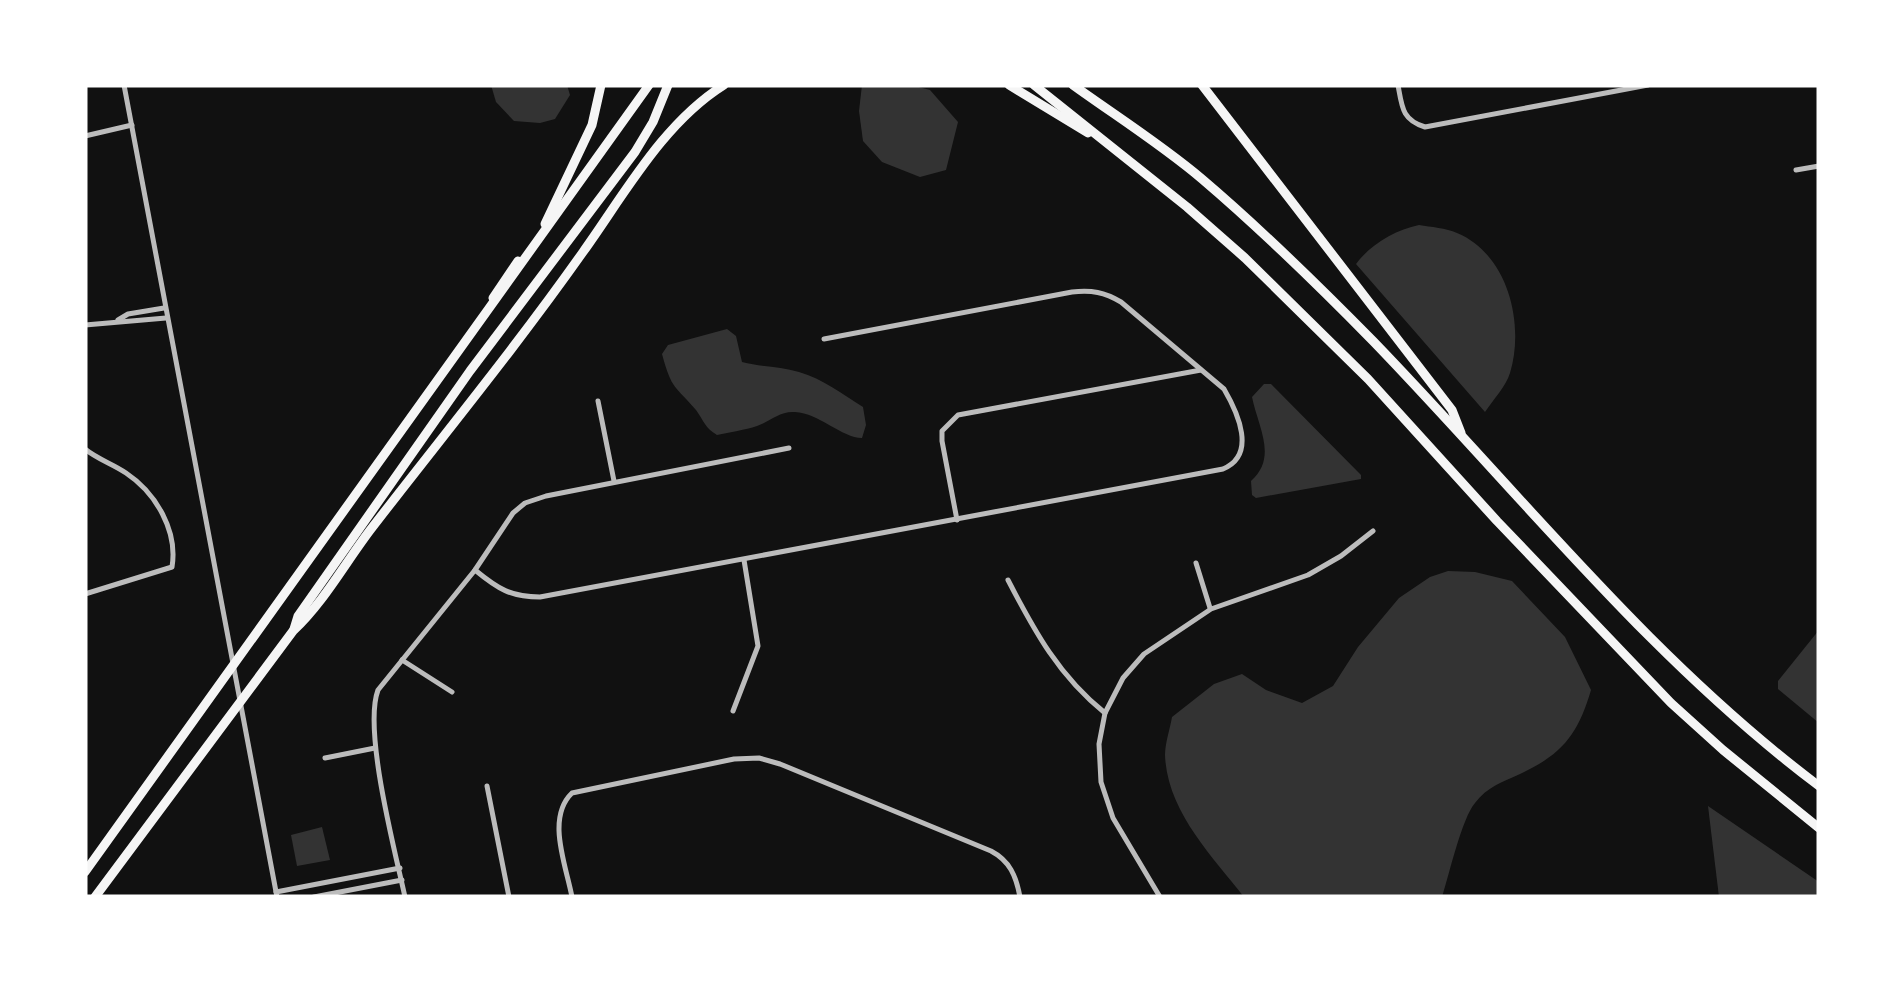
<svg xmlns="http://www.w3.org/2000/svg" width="1904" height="982" font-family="'Varela Round',sans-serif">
<rect width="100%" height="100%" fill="#111"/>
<g fill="#333">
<path d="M491,85H567L570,95L555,119L540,123L514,121L496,102Z"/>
<path d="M862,85H911L930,90L958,122L946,170L920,177L882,162L863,141L859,111Z"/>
<path d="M1419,225C1431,227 1446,228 1457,233C1508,254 1525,324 1510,373C1506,386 1493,400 1485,412L1356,264C1371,244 1395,230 1419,225Z"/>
<path d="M727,329L736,336L742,362C760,367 780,366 799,372C823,379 842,394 863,407L866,425L862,438C842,438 819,413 795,412C779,411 771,421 757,426C745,430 730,432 717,435C705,428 704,421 696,410C675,385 672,391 662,354L668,345Z"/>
<path d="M1264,384H1271L1361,475V479L1256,498L1252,495L1251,481C1278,457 1258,427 1252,397Z"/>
<path d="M1448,571L1475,572L1512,581L1565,637L1591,690C1578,734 1563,754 1520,774C1502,782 1487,787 1475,803C1462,818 1449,875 1442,897H1244C1212,856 1167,811 1165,755C1165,743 1170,729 1172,717L1214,684L1242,674L1266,690L1302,703L1333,686L1358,647L1399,598L1430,577Z"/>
<path d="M1819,630V723L1778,689V681Z"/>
<path d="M1708,806L1819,882V897H1719Z"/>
<path d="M322,827L330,860L297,866L291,835Z"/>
</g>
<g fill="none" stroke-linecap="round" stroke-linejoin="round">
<g stroke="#bcbcbc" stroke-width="5">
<path d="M1398,85C1402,107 1402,120 1425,127L1648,85"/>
<path d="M85,136L132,125"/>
<path d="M1796,170L1819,166"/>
<path d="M118,320L128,314L164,308"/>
<path d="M85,325L166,318"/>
<path d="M598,401L614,481"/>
<path d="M85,449C97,459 113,464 126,473C156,493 178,531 172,567L85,594"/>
<path d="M957,520L942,441V431L958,415L1201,370"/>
<path d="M1196,563L1210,608"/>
<path d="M475,570C498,589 511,597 540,597L1223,469C1257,455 1238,413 1224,389L1121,302C1104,292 1092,290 1072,292L824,339"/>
<path d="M1008,580C1035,632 1059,676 1105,713"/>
<path d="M402,660L452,692"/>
<path d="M733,711L758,646L744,560"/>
<path d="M325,758L375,748"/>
<path d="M487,786L509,897"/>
<path d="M276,892L400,868"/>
<path d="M314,897L402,880"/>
<path d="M405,897C395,851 363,730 378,690L475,570L513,513L525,503L546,496L789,448"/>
<path d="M572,897C566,865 546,818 572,793L734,759L759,758L780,764L991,851C1010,861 1016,876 1020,897"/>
<path d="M1160,897L1113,818L1101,782L1099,744L1105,713L1123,678L1144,654L1211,609L1308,575L1341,556L1373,531"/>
</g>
<path stroke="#bcbcbc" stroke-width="5" d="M124,85L277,897"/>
<g stroke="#f5f5f5" stroke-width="9">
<path d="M1009,85L1088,133"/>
<path d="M1034,85L1187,207L1245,258L1368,379L1497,521L1671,703L1723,750L1819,828"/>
<path d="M1073,85C1116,116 1162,145 1202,179C1262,230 1318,285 1373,341C1519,492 1650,659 1819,786"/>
<path d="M1202,85L1452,410L1461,433"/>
<path d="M545,224L592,125L601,85"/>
<path d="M493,298L518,261"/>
<path d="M294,629L298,616L470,371L635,152L653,122L668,85"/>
<path d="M85,872L649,85"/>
<path d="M95,897L293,631C324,602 345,563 371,529C442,437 516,347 583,252C624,195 663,123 724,85"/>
</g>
</g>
<rect width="1904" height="982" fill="none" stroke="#ffffff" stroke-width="175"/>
</svg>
